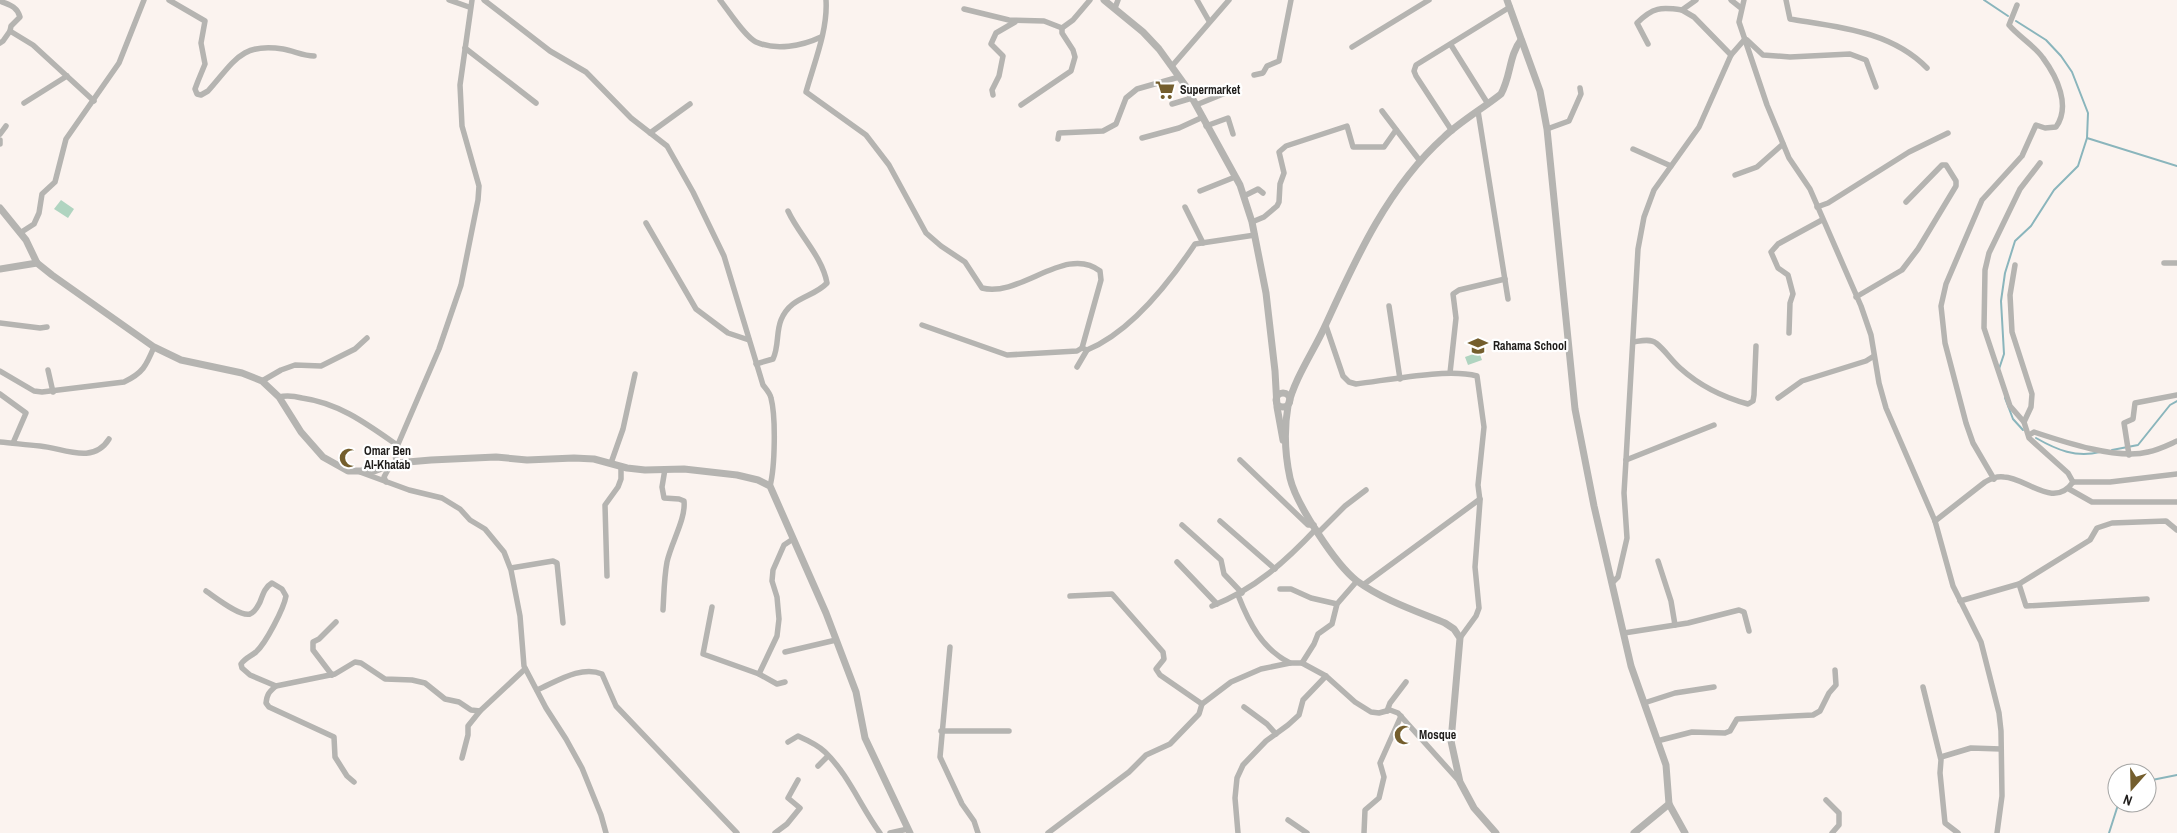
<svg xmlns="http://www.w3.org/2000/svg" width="2177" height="833" font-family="'Archivo Narrow',sans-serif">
<rect width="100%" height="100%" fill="#fbf3ef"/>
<g fill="#b0d4c0">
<path d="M61,200L74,209L68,218L54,209Z"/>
<path d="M1479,352L1482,360L1468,365L1465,357Z"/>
</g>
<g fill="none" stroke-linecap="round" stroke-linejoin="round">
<g stroke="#8ab5bc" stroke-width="2">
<path d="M1984,0L2008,16"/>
<path d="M2087,138L2177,166"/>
<path d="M1999,369L2004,354L2001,301L2005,273L2015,241L2031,226L2054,190L2078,166L2087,138L2088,113L2072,72L2061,56L2046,40L2016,21"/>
<path d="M2005,398L2013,419L2023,430"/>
<path d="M2036,438C2057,450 2076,458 2100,452"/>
<path d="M2112,450L2138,445L2170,405L2177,401"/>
<path d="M2147,781L2177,775"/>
<path d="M2109,833L2117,808L2122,803"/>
</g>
<g stroke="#b5b4b1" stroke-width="5.5">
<path d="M169,0L205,21L201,43L205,64L198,81L195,89L197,94L201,95L208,91C234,62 241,42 283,49C294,51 304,56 314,56"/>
<path d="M449,0L469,7"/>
<path d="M484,0L550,51L586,72L631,118L667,146L693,192L724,256L763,385C766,389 770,393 771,398C776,417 775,467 770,486"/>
<path d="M720,0C728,10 745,37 756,42C776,51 802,46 821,37"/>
<path d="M826,0C828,30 814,63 806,92L866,135L889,165L926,233L941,246L965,262L982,288C1020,298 1066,244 1100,271L1101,280L1082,348"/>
<path d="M1197,0L1209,21"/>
<path d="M1731,0L1741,8"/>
<path d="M1744,0L1739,22L1767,105L1789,158L1810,189L1861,306L1871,335L1879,383L1886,408L1935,521L1953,586L1981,642L1999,713L2001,731L2002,796L1997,833"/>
<path d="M1786,0L1790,19C1838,27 1891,31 1927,68"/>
<path d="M0,1C9,5 17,6 20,17L11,26L10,31L33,45L94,101"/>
<path d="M1115,8L1118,0"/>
<path d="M964,9L1009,20L1044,21L1062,28"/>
<path d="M1682,10L1694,17L1731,55"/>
<path d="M1747,40L1763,55L1790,57L1850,54L1866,60L1876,87"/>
<path d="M0,43L3,41L10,31"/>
<path d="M1648,44L1637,23C1653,7 1661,7 1682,10L1696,0"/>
<path d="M1451,45L1488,104"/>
<path d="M1352,47L1429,0"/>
<path d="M465,48L536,103"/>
<path d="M1172,66L1229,0"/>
<path d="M1254,75L1263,73L1267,66L1279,61L1291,0"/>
<path d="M993,95L992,90L999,76L1003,56L991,44L996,33L1015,22"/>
<path d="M24,103L67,76"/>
<path d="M1172,104L1192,98"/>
<path d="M1021,105L1071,71L1075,57L1073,50L1062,33V28L1073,20L1090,0"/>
<path d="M1196,105L1223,94"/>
<path d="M1382,111L1420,161"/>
<path d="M1478,111L1508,299"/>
<path d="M1206,126L1228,118L1233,134"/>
<path d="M1547,129L1569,121L1581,94L1580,88"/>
<path d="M1452,131L1416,76L1414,71L1416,65L1510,7"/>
<path d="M650,133L690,104"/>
<path d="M0,134L6,126"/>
<path d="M1142,138L1179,128L1203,117"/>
<path d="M1058,139L1059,133L1103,131L1116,124L1126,98L1137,89L1179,77"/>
<path d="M0,140V144"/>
<path d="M1633,149L1671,166"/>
<path d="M1735,175L1757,167L1783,144"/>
<path d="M1200,191L1235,177"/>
<path d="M1244,196L1258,189L1263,193"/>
<path d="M1185,207L1203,243"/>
<path d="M1817,207L1828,203L1909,152L1948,133"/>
<path d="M1252,222L1264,217L1277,206L1279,202L1280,184L1284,173L1279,152L1286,146L1347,126L1353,147H1384L1396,130"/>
<path d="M646,223L696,309L728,333L749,340"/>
<path d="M20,233L34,224L39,213L42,194L55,182L66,139L119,63L144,0"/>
<path d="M2164,263H2177"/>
<path d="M2015,265L2010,295L2012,332L2032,394L2031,407L2024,422L2029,438L2068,473L2073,482"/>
<path d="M1856,297L1902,270L1918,249L1956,186V181L1946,165H1942L1906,202"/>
<path d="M1389,306L1400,379"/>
<path d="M0,323L40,328L47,327"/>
<path d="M922,325L1007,355L1077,351L1082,348L1087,350C1131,332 1169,283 1195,244L1255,235"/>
<path d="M1326,326L1343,376L1349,382L1356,384C1389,380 1447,368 1477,376L1484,427L1478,485L1480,501L1475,567L1479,608L1476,616L1460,638"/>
<path d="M1789,333L1790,303L1793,294L1788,275L1778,268L1771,252L1778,244L1822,220"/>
<path d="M1633,342C1640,341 1650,338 1656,343C1665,350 1671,360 1680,368C1700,386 1722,397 1748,404L1753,401L1754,395L1756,346"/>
<path d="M756,364L773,359C779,347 776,332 781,320C791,296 813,298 827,283C822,256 799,235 788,211"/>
<path d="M1077,367L1087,350"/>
<path d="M48,370L53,392"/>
<path d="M0,371L34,391L42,392L124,382C143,373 146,366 154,347"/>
<path d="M1450,373L1456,318L1453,294L1459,290L1505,279"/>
<path d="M262,381L281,370L295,365L321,366L355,349L367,338"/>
<path d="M0,394L26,413L13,443"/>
<path d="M279,397C287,395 294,396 302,398C339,403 367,424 397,445"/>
<path d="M1778,398L1802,381L1866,361L1874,356"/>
<path d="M2024,422L2010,406L1984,328L1985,270L1989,253L2020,189L2040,163"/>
<path d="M2029,435L2034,432C2064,442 2118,460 2148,452C2158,450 2168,445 2177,441"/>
<path d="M0,442C13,443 26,445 40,446C63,448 93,465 109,439"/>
<path d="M2129,455L2124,423L2133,419L2135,403L2177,395"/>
<path d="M1240,460L1308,525H1314"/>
<path d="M1626,460L1714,425"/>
<path d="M396,463L395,451L399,442L439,349L461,285L478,200L479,186L462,126L460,85L472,0"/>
<path d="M611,463L623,429L635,374"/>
<path d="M360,472L409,490L442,498L460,509L470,520L485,529L504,552L511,570L520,616L524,666L546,708L566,739L582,768L601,815L606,833"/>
<path d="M1994,479L1973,443L1966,423L1945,343L1941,306L1946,284L1982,200L2022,156L2036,125L2045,128L2056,127C2071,106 2057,77 2043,58C2034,45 2019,37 2009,25L2017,5"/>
<path d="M386,482L384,477L391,464"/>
<path d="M2073,482H2110L2177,474"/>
<path d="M2069,489L2092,502H2177"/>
<path d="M1220,521L1275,569"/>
<path d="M1935,521L1985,482C1990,479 1998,476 2004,477C2025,477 2054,510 2073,482"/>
<path d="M1182,525L1221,560L1224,574L1242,593"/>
<path d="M1318,533L1345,506L1366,490"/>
<path d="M1658,561L1671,601L1675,625"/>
<path d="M1177,562L1217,604"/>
<path d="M511,568L553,561L557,563L563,623"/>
<path d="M607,576L605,505L618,487L621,479V466"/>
<path d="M1613,582L1618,577L1627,538L1624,493L1626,460L1638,249L1644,217L1654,190L1699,127L1731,55L1745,39"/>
<path d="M2019,584L2026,606L2147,599"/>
<path d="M1363,585L1480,499"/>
<path d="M1280,589H1291L1311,598L1337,604"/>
<path d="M206,591C215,597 240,617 250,614C255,612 258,606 260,602C263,594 265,587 272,583L282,589L286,596C284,608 266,643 256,652C251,656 245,658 241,664L242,668L250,675L276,686L335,674L355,662L361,663L385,679L412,680L425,683L445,699L459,702L471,710L480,711L525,669"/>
<path d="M1238,595C1249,623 1262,649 1290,663"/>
<path d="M1070,596L1112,594L1163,652L1164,659L1156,669L1160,675L1202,704"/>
<path d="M1960,601L2019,584L2090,540L2097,528L2112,523L2166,521L2177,530"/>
<path d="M1212,606C1255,589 1285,562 1316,529"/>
<path d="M712,607L703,654L759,674L777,684L785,682"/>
<path d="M663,610C664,594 664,578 667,562C671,543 686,519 684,501L679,499L664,498L662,487L665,469"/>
<path d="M1624,633L1688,623L1739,610L1744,612L1749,631"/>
<path d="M950,647L940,757L962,804L974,821L978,833"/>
<path d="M785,652L836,640"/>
<path d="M1302,663L1314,644L1318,634L1332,624L1337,604L1357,581"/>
<path d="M759,674L777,636L779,619L777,597L772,581L773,570L784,545L793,539"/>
<path d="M332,675L313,650V642L319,639L336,622"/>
<path d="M276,686C269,692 267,694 266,703L269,707L334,737L335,757L347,776L354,782"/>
<path d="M1923,687L1941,760L1940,773L1945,823L1958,833"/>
<path d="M537,690C556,682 581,665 602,674L616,706L737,833"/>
<path d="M1644,703L1675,693L1714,687"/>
<path d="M1244,707L1267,724L1276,734"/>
<path d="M1387,711L1390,703L1406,682"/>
<path d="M941,731H1009"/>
<path d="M1657,741L1692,732L1725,733L1730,731L1737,719L1813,715L1820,711L1829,693L1836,685L1835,670"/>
<path d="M788,742L798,736C807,740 818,745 825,752C848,774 861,807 880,833"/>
<path d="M1941,757L1971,748L2001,749"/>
<path d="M462,758L468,735V726L480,711"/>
<path d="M818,766L828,756"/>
<path d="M1826,800L1839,813V825L1832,833"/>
<path d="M1288,820L1307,833"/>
<path d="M775,833L787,824L800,808L788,798L798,780"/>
<path d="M890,833L908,829"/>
<path d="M1048,833L1129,772L1146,755L1170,744L1199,714L1202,704L1231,682L1261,669L1290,663H1302L1326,676L1355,702L1371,712L1379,713L1390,710L1398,713L1460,782"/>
<path d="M1238,833L1235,798L1237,778L1243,765L1266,741L1288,725L1299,715L1303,700L1326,676"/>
<path d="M1364,833L1365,810L1379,798L1384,777L1380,763L1401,716"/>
</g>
<g stroke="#b5b4b1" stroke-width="7">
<path d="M1104,0L1143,32L1159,49L1185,85L1240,185L1252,222L1266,293L1275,371L1277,407L1283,440"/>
<path d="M1507,0L1540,91L1547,129L1575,409L1594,506L1631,666L1666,765L1669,804L1634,833"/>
<path d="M0,208L26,240L37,263L52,275L154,347L181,360L242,373L262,381L279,397L301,432L323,457L348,471H374L396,463L431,460L496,457L527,460L574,458L594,459L627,468L645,470L684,469L737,475L758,480L770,486L826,613L856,692L865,738L910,833"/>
<path d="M0,269L37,263"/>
<circle cx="1283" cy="400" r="7"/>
<path d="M1669,804L1685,833"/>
<path d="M1496,833L1474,808L1460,782L1451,741L1460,638L1454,629L1445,623C1416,611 1383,600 1357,581C1336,565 1296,504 1290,478C1285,455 1284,429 1288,406C1295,377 1314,351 1326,324C1356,258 1388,187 1444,137C1461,121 1482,109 1501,94C1511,76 1509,55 1521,40"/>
</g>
</g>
<defs>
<symbol id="supermarket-bare" viewBox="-9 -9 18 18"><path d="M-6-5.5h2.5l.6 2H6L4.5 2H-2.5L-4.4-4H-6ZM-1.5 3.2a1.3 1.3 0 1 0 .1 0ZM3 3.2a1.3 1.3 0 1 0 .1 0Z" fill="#745e2d" stroke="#fff" stroke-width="2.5" paint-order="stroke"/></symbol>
<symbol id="school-bare" viewBox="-9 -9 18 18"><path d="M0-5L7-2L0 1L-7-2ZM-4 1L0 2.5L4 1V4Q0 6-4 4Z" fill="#745e2d" stroke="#fff" stroke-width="2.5" paint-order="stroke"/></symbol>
<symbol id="mosque-bare" viewBox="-9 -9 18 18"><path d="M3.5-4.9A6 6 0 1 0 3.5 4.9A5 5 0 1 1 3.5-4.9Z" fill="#745e2d" stroke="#fff" stroke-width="2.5" paint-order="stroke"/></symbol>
</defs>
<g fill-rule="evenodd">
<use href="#supermarket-bare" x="1151" y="76" width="28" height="28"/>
<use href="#school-bare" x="1464" y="332" width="28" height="28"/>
<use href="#mosque-bare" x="335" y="444" width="28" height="28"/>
<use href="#mosque-bare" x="1390" y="721" width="28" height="28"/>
</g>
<g text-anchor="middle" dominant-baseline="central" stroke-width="4.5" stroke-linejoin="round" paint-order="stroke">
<g font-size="12" font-weight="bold" fill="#1f1d1b" stroke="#fff" text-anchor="start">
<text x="1180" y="90">Supermarket</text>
<text x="1493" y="346">Rahama School</text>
<text x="364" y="451">Omar Ben<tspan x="364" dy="14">Al-Khatab</tspan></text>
<text x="1419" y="735">Mosque</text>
</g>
</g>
<g transform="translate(2132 788) rotate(200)"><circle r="24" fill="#ffffff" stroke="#a5a5a4"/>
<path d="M0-4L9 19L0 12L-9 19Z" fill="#745e2d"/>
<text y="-8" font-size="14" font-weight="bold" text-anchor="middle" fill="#1f1d1b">N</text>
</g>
</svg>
